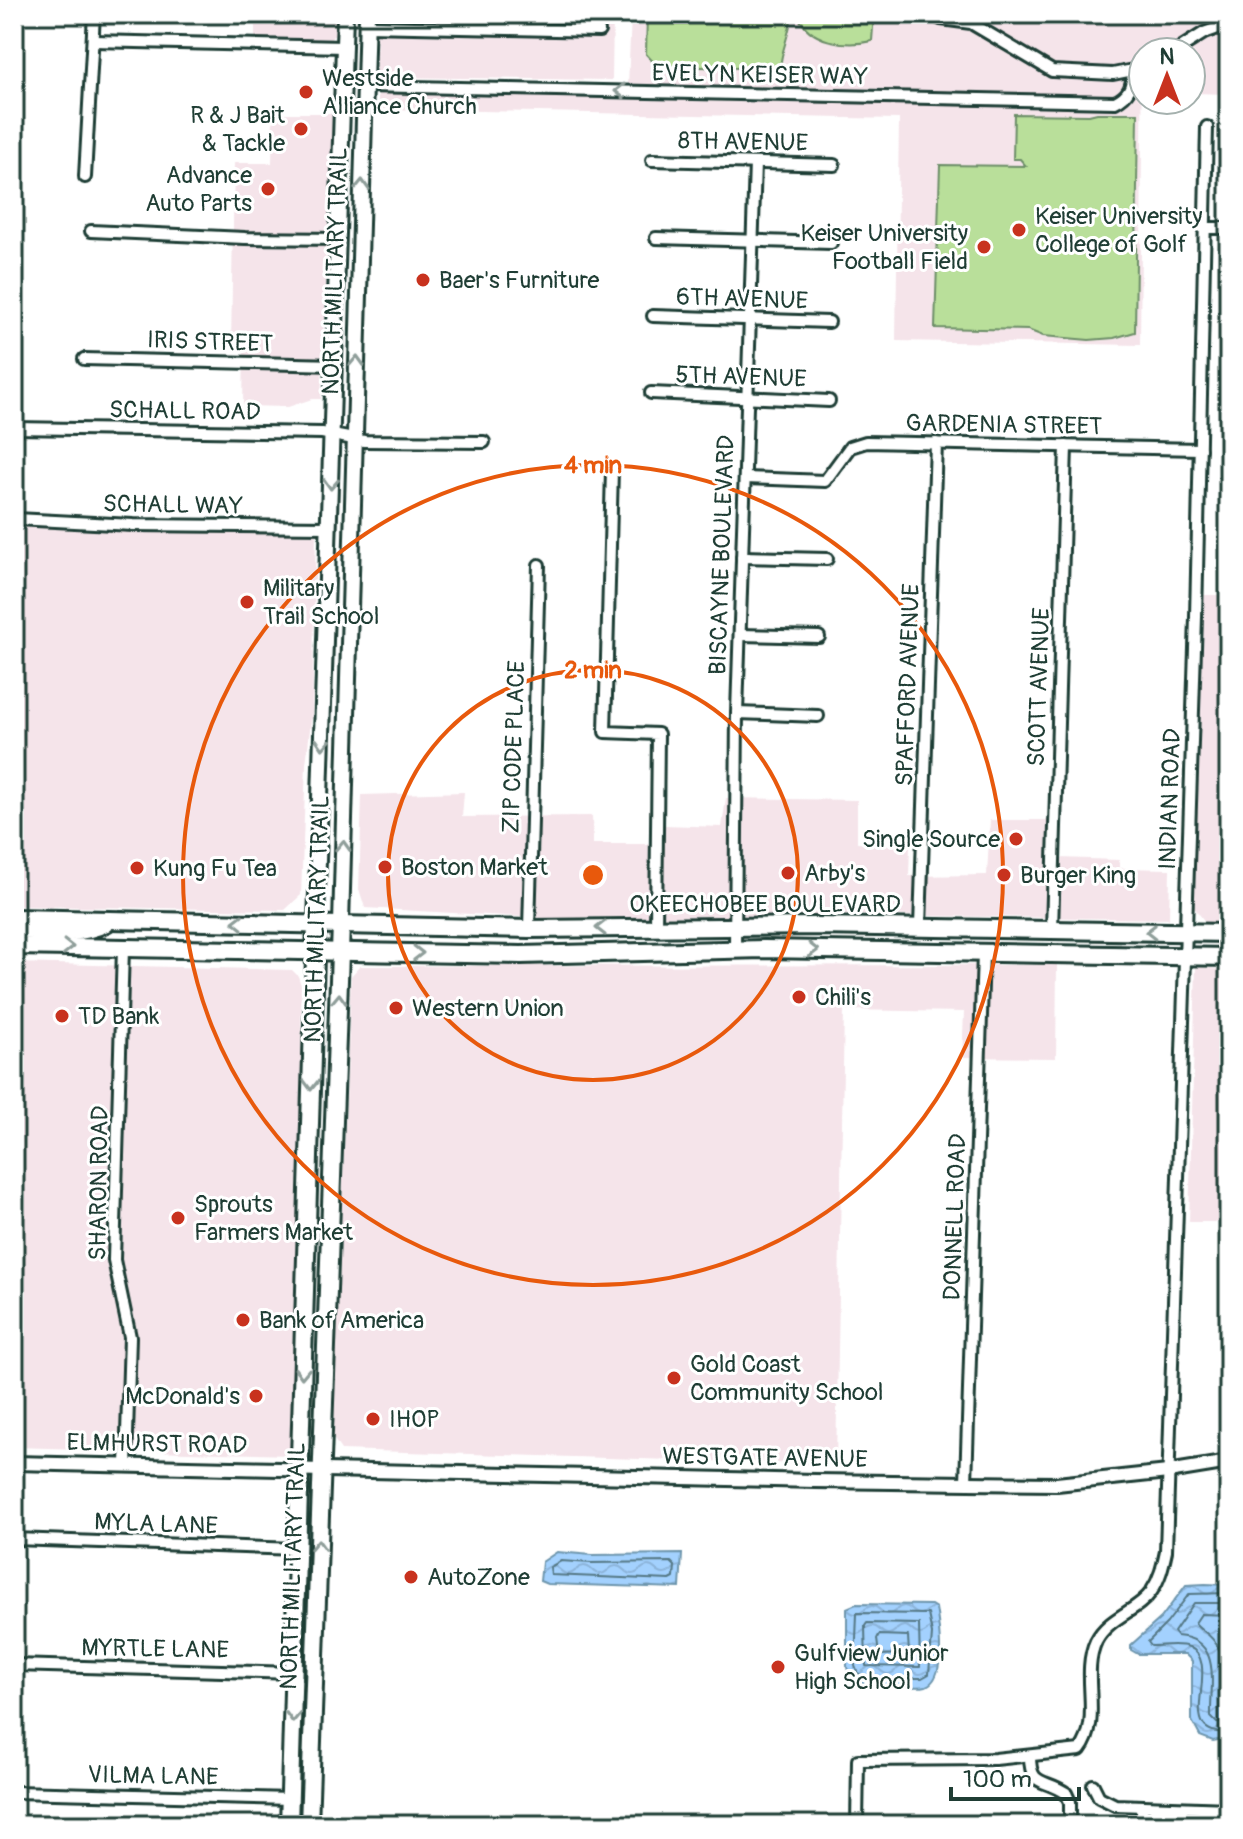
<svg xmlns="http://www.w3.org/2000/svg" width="1243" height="1839" font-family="Pangolin,sans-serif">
<defs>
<pattern id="water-waves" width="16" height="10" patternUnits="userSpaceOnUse" patternTransform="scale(2)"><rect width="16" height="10" fill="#a3d1fe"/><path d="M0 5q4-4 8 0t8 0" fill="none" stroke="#8cb4da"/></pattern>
</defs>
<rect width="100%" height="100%" fill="#fff"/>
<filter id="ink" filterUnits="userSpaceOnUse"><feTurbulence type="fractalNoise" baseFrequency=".0125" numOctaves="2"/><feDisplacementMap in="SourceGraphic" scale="16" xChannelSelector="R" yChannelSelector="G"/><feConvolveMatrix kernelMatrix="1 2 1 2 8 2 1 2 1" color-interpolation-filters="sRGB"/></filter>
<g filter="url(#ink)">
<g fill="#f5e4ea">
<path d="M255,14H336L335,34L328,42L255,41Z"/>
<path d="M377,14H613L612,80L376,77Z"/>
<path d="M631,14H1229V94L1191,93V52H1143L1140,345L896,341L899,119L378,109V79L628,86Z"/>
<path d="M273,113H334L321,399H312L288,407L243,406L244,345H231L234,163H272Z"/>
<path d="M14,526L316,532L312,712L306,764L301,895L285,910L20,906L14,901Z"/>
<path d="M1204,595H1229V922H1205L1191,903Z"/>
<path d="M464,792L462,817L592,816L593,844H663L664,825L722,827L726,798L857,800V843L910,846L909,876L987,875L990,820H1060L1059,858L1119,860V868L1170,869L1169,919L857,915L542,918L365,908L359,889L362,795Z"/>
<path d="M14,963L292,970L298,976L301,985L302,1110L290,1455L14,1447Z"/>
<path d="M1057,965L1056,1058L962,1057L964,1012L844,1010L836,1465L341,1450L333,1438L351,976L360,966Z"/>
<path d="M1196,967L1229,970V1222H1189Z"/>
</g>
<g fill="#b9df9a" stroke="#6c8e67" stroke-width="2">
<path d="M647,14H792C790,34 781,50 780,69L657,66L646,54Z"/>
<path d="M797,14H874L872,41C845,47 809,43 797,14Z"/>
<path d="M1097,113H1138L1135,332L1114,338L1089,340L1043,336L1028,330L935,328L940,165L1026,166L1020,159H1013L1014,114L1089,115Z"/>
</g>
<g fill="url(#water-waves)" stroke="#6e96ad" stroke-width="2">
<path d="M557,1552L592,1555L682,1554L680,1588L547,1584L540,1581L542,1562Z"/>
<path d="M1205,1584L1229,1585V1738L1213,1741L1200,1736L1192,1721V1661L1185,1654H1138L1131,1650V1645L1161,1618L1186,1585Z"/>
<path d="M856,1604L931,1605L936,1608C939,1626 947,1678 926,1686C919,1688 909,1686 901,1686C883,1686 868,1686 850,1680L847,1667V1608Z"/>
</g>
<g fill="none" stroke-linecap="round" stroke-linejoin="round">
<g stroke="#547885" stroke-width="2">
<path d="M561,1561L591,1563L671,1562L675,1566L674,1578L670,1580L551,1575L550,1567Z"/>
<path d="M1229,1593L1189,1594L1167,1623L1148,1642L1151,1646C1162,1646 1179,1643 1189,1647C1225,1663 1170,1738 1229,1732"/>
<path d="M1229,1603H1194L1174,1632L1177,1636C1223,1639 1210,1684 1211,1717L1217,1723L1229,1722"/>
<path d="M857,1613L928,1614L932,1634L929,1674L922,1678H869L858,1674L855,1666Z"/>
<path d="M1229,1615L1201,1614L1195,1623C1200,1629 1209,1634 1214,1641C1229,1658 1223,1686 1223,1706L1229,1710"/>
<path d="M867,1623L919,1624L920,1667L866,1666L865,1626Z"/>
<path d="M879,1635L908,1636L909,1654L879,1655L877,1639Z"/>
</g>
<defs>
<g id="minor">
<path d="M930,14L941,19L971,23L1052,71L1113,74L1143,68"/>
<path d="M367,26L599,31"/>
<path d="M93,41L344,47"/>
<path d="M1174,52L1204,33L1229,24"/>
<path d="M365,86L1115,102C1129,95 1132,87 1133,72"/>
<path d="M652,160L834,165"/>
<path d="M85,177L94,14"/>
<path d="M1203,228H1229"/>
<path d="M91,231L245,238L339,239"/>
<path d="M656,238L831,243"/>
<path d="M653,316L829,322"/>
<path d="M84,359L336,365"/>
<path d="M651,393L829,401"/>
<path d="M14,428L322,433L364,441L484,442"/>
<path d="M612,470L605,732L658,734L656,928"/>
<path d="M745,478L825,481L850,447L866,442L1200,449"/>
<path d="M16,519L133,525L330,527"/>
<path d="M742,557L827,559"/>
<path d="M740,635L819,637"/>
<path d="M737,713L818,716"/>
<path d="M920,927L936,443"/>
<path d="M529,929L539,565"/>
<path d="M1052,930L1066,446"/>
<path d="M123,948L114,1260L130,1337L126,1466"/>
<path d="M735,950L737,713L755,163"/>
<path d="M966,1483L983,953"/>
<path d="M14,1539L297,1549"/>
<path d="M14,1665L294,1673"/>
<path d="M1030,1756C1030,1788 1044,1778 1066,1793L1070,1802V1825"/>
<path d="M1093,1785L1099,1797L1115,1805L1229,1809"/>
<path d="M14,1792L290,1799"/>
<path d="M857,1825L858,1760L995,1759L1080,1750C1103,1720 1080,1675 1096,1641C1108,1617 1138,1611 1151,1592C1160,1579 1163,1565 1166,1551L1196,617L1207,127"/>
<path d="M1142,1825V1806"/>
</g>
<path id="tertiary" d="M14,1463L815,1481L1057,1484L1168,1472L1229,1462"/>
<g id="secondary">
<path d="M316,923L345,14"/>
<path d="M341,924L367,14"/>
</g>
<g id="primary">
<path d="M14,918L529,929L816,926L1229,933"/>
<path d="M14,930C44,931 78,937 106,923"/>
<path d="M14,946L521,955L764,949L1229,957"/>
<path d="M289,1825L316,923"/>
<path d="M309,1825L341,924"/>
</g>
</defs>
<use href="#minor" stroke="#1f3d34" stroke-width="16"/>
<use href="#tertiary" stroke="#1f3d34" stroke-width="18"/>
<use href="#secondary" stroke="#1f3d34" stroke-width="20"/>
<use href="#primary" stroke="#1f3d34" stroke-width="22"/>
<use href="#minor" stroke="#fff" stroke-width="10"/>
<use href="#tertiary" stroke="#fff" stroke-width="12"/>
<use href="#secondary" stroke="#fff" stroke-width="14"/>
<use href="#primary" stroke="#fff" stroke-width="16"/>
</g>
<defs><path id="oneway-chevron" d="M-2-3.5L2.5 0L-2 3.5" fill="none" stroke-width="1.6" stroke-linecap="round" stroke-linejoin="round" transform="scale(2)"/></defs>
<g stroke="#8f9e9a">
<use href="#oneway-chevron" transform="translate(620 91) rotate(-179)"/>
<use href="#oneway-chevron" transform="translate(362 185) rotate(-88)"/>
<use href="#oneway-chevron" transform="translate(357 361) rotate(-88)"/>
<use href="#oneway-chevron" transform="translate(331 484) rotate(92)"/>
<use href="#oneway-chevron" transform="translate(323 744) rotate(93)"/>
<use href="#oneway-chevron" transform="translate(343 846) rotate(-88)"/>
<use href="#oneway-chevron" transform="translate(238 922) rotate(-179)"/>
<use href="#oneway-chevron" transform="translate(601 928) rotate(180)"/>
<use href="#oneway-chevron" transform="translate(1151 932) rotate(-179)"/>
<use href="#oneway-chevron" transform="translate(68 947) rotate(1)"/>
<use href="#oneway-chevron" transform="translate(813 950) rotate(1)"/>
<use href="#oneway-chevron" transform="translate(418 953) rotate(1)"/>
<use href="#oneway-chevron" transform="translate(339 999) rotate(-88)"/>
<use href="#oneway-chevron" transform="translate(311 1085) rotate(91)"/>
<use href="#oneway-chevron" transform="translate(302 1373) rotate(92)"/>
<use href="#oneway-chevron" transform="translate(318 1545) rotate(-88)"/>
<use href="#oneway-chevron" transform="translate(293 1717) rotate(92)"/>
</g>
</g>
<g fill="none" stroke="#e8590c" stroke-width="4">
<circle cx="593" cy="875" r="205"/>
<circle cx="593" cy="875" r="410"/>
</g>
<g fill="#c8321e" stroke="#fff" stroke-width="3">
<circle cx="306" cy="92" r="8"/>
<circle cx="301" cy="129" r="8"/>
<circle cx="268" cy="189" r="8"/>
<circle cx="1019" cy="230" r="8"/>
<circle cx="984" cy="247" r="8"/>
<circle cx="423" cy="280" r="8"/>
<circle cx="247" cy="602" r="8"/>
<circle cx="1016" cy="839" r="8"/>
<circle cx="385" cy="867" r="8"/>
<circle cx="137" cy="868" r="8"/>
<circle cx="788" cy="873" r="8"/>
<circle cx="1004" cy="875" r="8"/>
<circle cx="799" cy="997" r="8"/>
<circle cx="396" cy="1008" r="8"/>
<circle cx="62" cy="1016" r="8"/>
<circle cx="178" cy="1218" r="8"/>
<circle cx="243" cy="1320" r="8"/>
<circle cx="674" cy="1378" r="8"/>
<circle cx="256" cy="1396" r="8"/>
<circle cx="373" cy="1419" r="8"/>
<circle cx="411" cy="1577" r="8"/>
<circle cx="778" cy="1667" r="8"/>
</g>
<g text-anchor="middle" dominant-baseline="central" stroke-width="6" stroke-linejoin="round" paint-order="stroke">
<g font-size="24" fill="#1f3d34" stroke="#fff">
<text transform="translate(760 75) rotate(1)">EVELYN KEISER WAY</text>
<text transform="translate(743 142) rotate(1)">8TH AVENUE</text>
<text transform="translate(335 271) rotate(-88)">NORTH MILITARY TRAIL</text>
<text transform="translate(742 299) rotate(2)">6TH AVENUE</text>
<text transform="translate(210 342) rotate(2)">IRIS STREET</text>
<text transform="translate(741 377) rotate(2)">5TH AVENUE</text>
<text transform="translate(185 411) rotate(1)">SCHALL ROAD</text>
<text transform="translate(1004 425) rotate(1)">GARDENIA STREET</text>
<text transform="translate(173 505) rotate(1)">SCHALL WAY</text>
<text transform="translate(722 555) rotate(-88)">BISCAYNE BOULEVARD</text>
<text transform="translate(908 685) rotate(-88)">SPAFFORD AVENUE</text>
<text transform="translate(1039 687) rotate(-88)">SCOTT AVENUE</text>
<text transform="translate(514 747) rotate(-88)">ZIP CODE PLACE</text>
<text transform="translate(1170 799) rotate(-88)">INDIAN ROAD</text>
<text x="765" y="904">OKEECHOBEE BOULEVARD</text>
<text transform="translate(317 919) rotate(-88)">NORTH MILITARY TRAIL</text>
<text transform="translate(99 1183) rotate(-89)">SHARON ROAD</text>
<text transform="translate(955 1217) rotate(-88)">DONNELL ROAD</text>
<text transform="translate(157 1444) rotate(1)">ELMHURST ROAD</text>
<text transform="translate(765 1458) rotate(1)">WESTGATE AVENUE</text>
<text transform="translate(156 1524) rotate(2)">MYLA LANE</text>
<text transform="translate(293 1566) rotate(-88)">NORTH MILITARY TRAIL</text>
<text transform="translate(155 1649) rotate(1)">MYRTLE LANE</text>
<text transform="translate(153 1776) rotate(1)">VILMA LANE</text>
</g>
<g font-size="24" fill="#1f3d34" stroke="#fff" text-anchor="start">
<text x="322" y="78">Westside<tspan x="322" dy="28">Alliance Church</tspan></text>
<text x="285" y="115" text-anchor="end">R &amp; J Bait<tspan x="285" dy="28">&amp; Tackle</tspan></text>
<text x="252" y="175" text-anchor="end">Advance<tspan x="252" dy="28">Auto Parts</tspan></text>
<text x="1035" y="216">Keiser University<tspan x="1035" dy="28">College of Golf</tspan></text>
<text x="968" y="233" text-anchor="end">Keiser University<tspan x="968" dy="28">Football Field</tspan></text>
<text x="439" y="280">Baer's Furniture</text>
<text x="263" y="588">Military<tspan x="263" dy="28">Trail School</tspan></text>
<text x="1000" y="839" text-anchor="end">Single Source</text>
<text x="401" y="867">Boston Market</text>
<text x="153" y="868">Kung Fu Tea</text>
<text x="804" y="873">Arby's</text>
<text x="1020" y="875">Burger King</text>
<text x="815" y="997">Chili's</text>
<text x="412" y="1008">Western Union</text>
<text x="78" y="1016">TD Bank</text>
<text x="194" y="1204">Sprouts<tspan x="194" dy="28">Farmers Market</tspan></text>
<text x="259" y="1320">Bank of America</text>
<text x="690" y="1364">Gold Coast<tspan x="690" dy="28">Community School</tspan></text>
<text x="240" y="1396" text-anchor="end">McDonald's</text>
<text x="389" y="1419">IHOP</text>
<text x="427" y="1577">AutoZone</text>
<text x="794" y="1653">Gulfview Junior<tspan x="794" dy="28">High School</tspan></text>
</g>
</g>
<circle cx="593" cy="875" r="12" fill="#e8590c" stroke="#fff" stroke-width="4"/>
<g font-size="24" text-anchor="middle" font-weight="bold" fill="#e8590c" stroke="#fff" stroke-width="6" stroke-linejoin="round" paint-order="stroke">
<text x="593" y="473">4 min</text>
<text x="593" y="678">2 min</text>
</g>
<rect width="1243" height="1839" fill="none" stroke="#fff" stroke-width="48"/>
<rect x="24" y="24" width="1195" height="1791" fill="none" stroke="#1f3d34" stroke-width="3" filter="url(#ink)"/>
<g transform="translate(1167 76)"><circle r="38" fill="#ffffff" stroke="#a5b1ae" stroke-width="2"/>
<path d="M0-6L14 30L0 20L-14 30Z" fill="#c8321e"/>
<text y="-12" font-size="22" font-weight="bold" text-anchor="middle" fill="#1f3d34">N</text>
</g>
<path d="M951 1787v12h128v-12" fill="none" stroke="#1f3d34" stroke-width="4"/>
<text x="963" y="1787" font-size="24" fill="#1f3d34" stroke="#ffffff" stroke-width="6" paint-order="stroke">100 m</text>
</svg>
